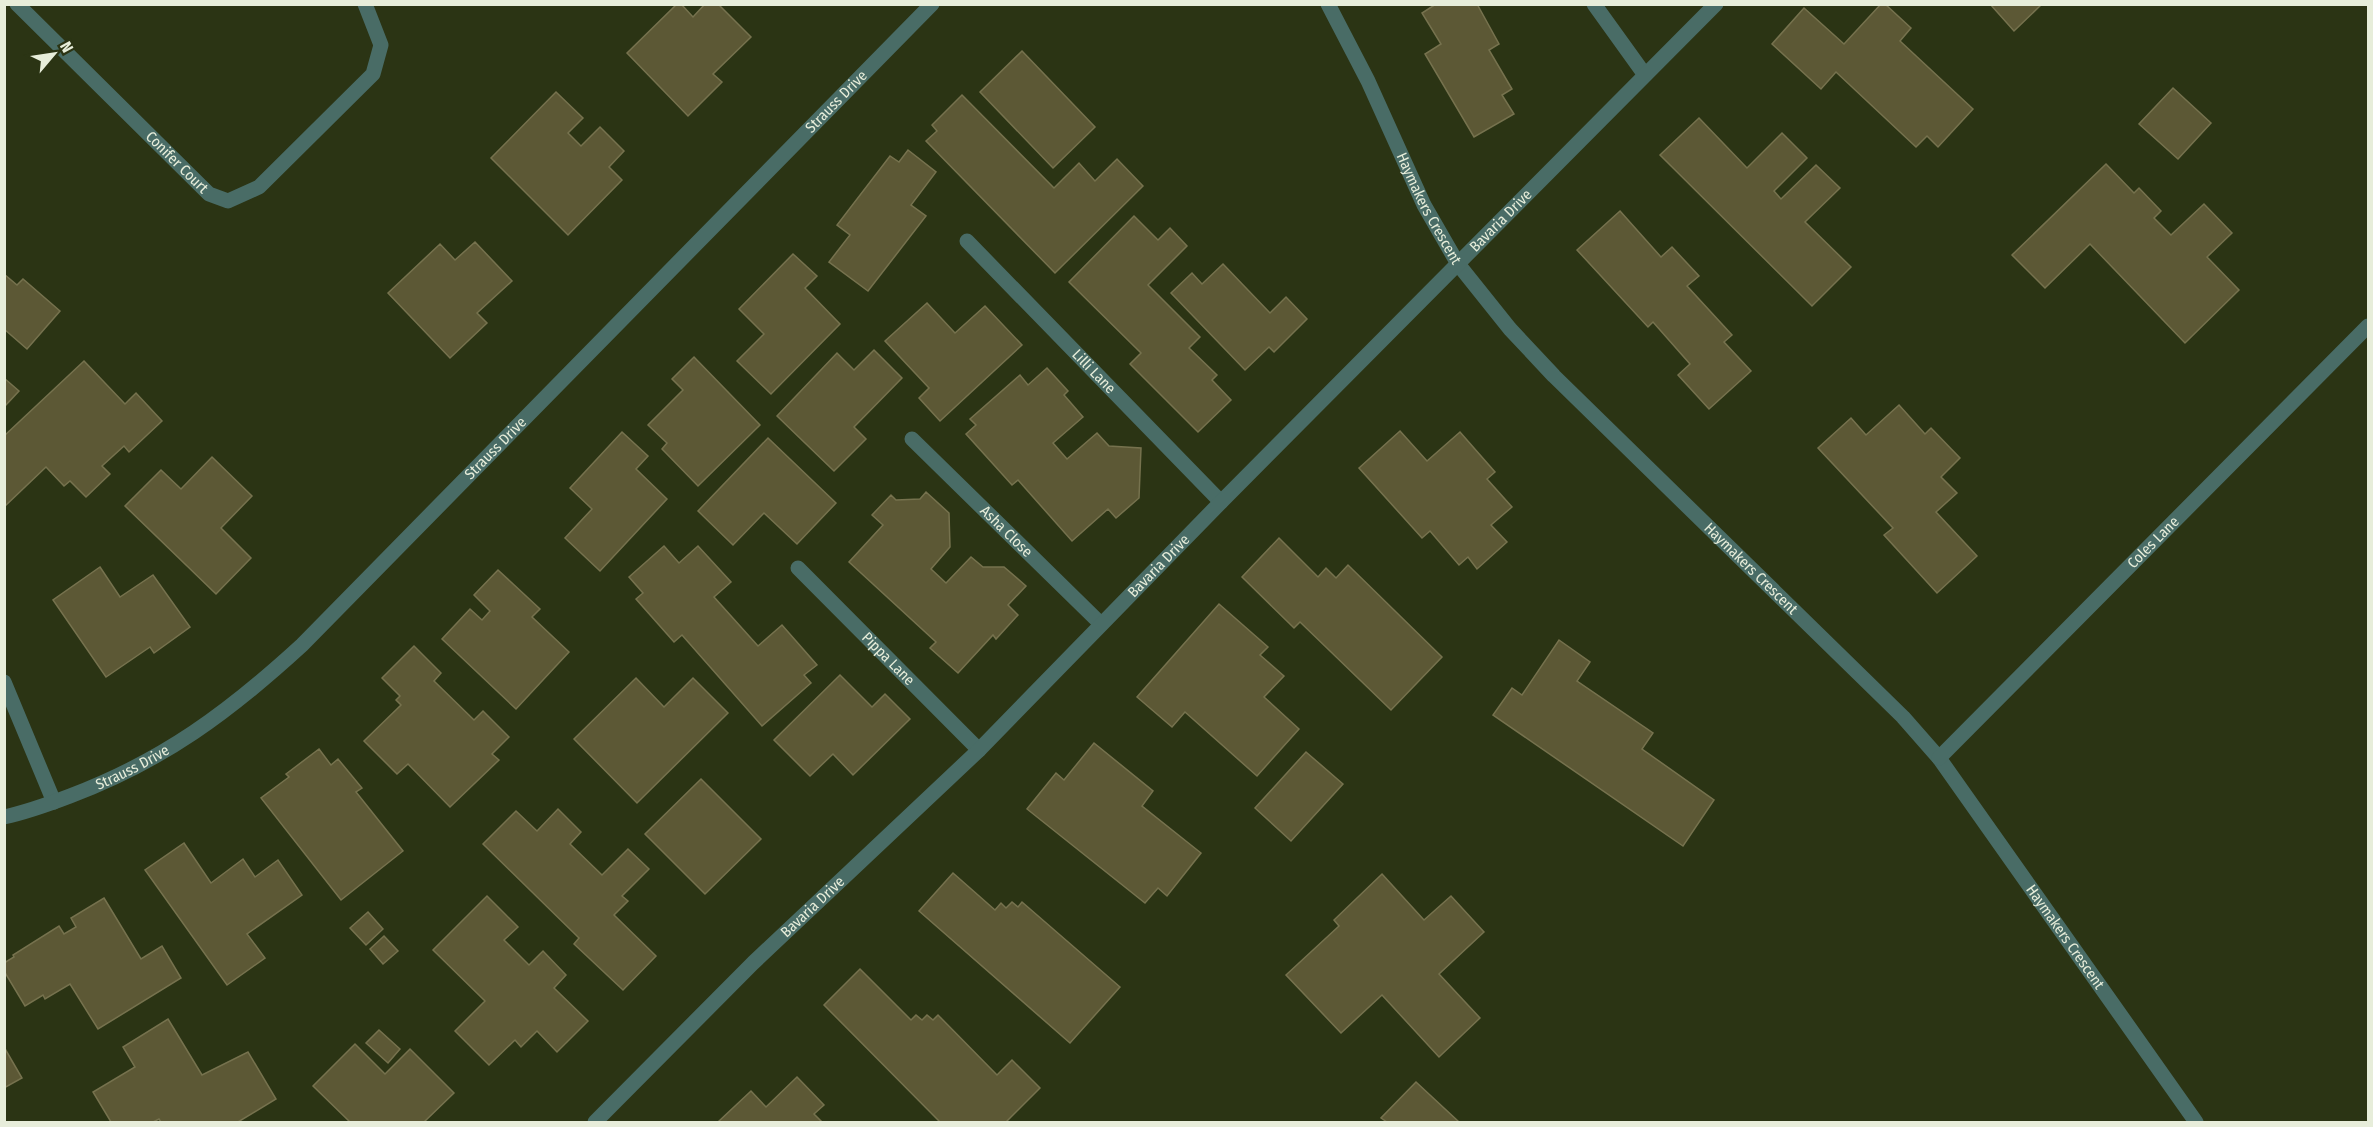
<svg xmlns="http://www.w3.org/2000/svg" width="2373" height="1127" font-family="'Fira Sans Condensed',sans-serif">
<rect width="100%" height="100%" fill="#2b3414"/>
<g fill="#5c5835" stroke="#76724e" stroke-width="1.5">
<path d="M677,4H681L693,17L705,4H718L751,37L713,74L722,82L688,116L627,53Z"/>
<path d="M1436,4H1477L1499,44L1489,50L1512,89L1502,95L1514,114L1474,137L1425,54L1441,44L1422,13Z"/>
<path d="M1881,4H1885L1911,28L1900,41L1973,109L1938,147L1927,136L1916,147L1836,72L1821,89L1772,44L1804,8L1844,44Z"/>
<path d="M1990,4H2042L2014,31Z"/>
<path d="M1022,51L1095,127L1053,168L980,92Z"/>
<path d="M2173,88L2211,123L2178,159L2139,124Z"/>
<path d="M556,92L583,118L568,133L581,146L600,127L624,151L609,167L622,180L568,235L491,158Z"/>
<path d="M962,95L1054,188L1079,163L1095,181L1117,159L1143,186L1055,273L926,141L937,131L932,125Z"/>
<path d="M1699,118L1747,168L1782,133L1807,158L1774,191L1781,199L1816,165L1840,188L1805,222L1851,267L1812,306L1660,155Z"/>
<path d="M908,150L936,172L911,205L926,216L868,291L829,262L850,235L837,225L890,156L899,162Z"/>
<path d="M2106,164L2134,193L2139,188L2161,211L2154,218L2171,235L2204,204L2232,233L2207,257L2239,290L2185,343L2090,244L2045,288L2012,255Z"/>
<path d="M1620,211L1661,257L1672,247L1699,276L1687,286L1732,335L1724,342L1751,371L1709,409L1678,375L1690,364L1653,322L1648,327L1577,250Z"/>
<path d="M1134,216L1158,240L1170,228L1187,246L1148,285L1200,337L1189,348L1217,375L1212,380L1231,400L1198,432L1130,364L1141,353L1069,282Z"/>
<path d="M475,242L512,281L477,313L487,323L450,358L388,293L440,244L455,260Z"/>
<path d="M793,254L817,276L805,288L840,324L771,394L737,361L764,334L739,309Z"/>
<path d="M1223,264L1270,313L1286,297L1307,319L1274,352L1269,347L1245,370L1171,293L1192,273L1202,284Z"/>
<path d="M4,274L17,285L23,279L60,311L27,349L4,329Z"/>
<path d="M927,303L955,333L985,306L1022,345L940,421L919,398L929,388L885,341Z"/>
<path d="M874,350L902,378L854,427L866,439L834,471L777,416L837,353L854,370Z"/>
<path d="M694,357L760,425L698,486L662,449L667,443L648,425L683,390L672,379Z"/>
<path d="M84,361L125,404L136,393L162,421L129,452L124,446L102,466L110,474L86,497L70,481L64,486L46,467L4,507V436Z"/>
<path d="M1047,368L1068,391L1064,395L1083,417L1053,443L1067,459L1097,433L1109,446L1141,448L1139,498L1116,518L1108,509L1072,541L1018,480L1012,485L966,434L976,425L970,419L1020,375L1028,385Z"/>
<path d="M4,378L19,391L4,407Z"/>
<path d="M1899,405L1925,434L1931,428L1960,458L1941,477L1957,493L1936,512L1977,556L1937,593L1884,535L1893,528L1818,448L1851,418L1866,435Z"/>
<path d="M1400,431L1427,461L1460,432L1495,472L1487,479L1512,507L1491,525L1507,542L1477,569L1468,557L1459,565L1430,531L1422,538L1359,468Z"/>
<path d="M622,432L648,456L636,469L667,499L600,571L565,538L592,509L570,488Z"/>
<path d="M768,438L836,503L797,544L764,513L733,545L698,511Z"/>
<path d="M212,457L252,496L221,528L251,558L216,594L125,506L161,470L181,489Z"/>
<path d="M926,492L949,513L950,547L931,569L946,583L971,557L983,567H1004L1026,586L1008,605L1018,615L996,639L993,635L958,673L930,648L936,642L849,562L883,525L872,515L891,495L896,500L920,499Z"/>
<path d="M1279,538L1318,577L1326,568L1336,578L1348,565L1442,657L1391,710L1300,622L1294,628L1242,577Z"/>
<path d="M664,546L679,563L698,546L731,582L714,597L758,646L782,625L817,665L804,675L811,683L762,726L682,635L674,642L636,599L643,593L629,577Z"/>
<path d="M100,567L120,597L153,575L190,627L154,653L150,647L106,677L53,600Z"/>
<path d="M498,570L540,609L532,617L569,652L516,709L442,639L470,609L482,620L490,611L474,595Z"/>
<path d="M1219,604L1268,647L1260,655L1284,676L1264,697L1299,729L1257,776L1185,712L1172,727L1137,697Z"/>
<path d="M1559,640L1590,662L1577,681L1653,733L1642,749L1714,800L1683,846L1493,715L1512,688L1522,695Z"/>
<path d="M414,646L441,673L434,681L474,720L483,711L509,737L492,754L499,760L450,807L408,764L397,774L364,741L401,705L396,700L400,696L382,678Z"/>
<path d="M840,675L872,707L885,694L910,719L853,775L833,754L810,776L774,740Z"/>
<path d="M636,678L664,707L693,678L728,713L637,803L574,739Z"/>
<path d="M1094,743L1153,791L1142,806L1201,853L1167,896L1158,888L1145,903L1027,809L1056,773L1064,780Z"/>
<path d="M319,749L331,765L338,759L362,788L356,792L403,851L341,900L261,798L289,777L286,774Z"/>
<path d="M1306,752L1343,784L1291,841L1255,808Z"/>
<path d="M701,779L761,839L705,894L645,834Z"/>
<path d="M558,809L581,832L570,844L602,875L628,849L649,869L622,896L628,901L614,915L656,956L623,990L574,944L579,938L483,844L516,811L537,831Z"/>
<path d="M184,843L211,883L243,859L255,877L278,860L302,895L247,934L265,958L227,985L145,870Z"/>
<path d="M953,873L995,910L1001,903L1006,908L1012,902L1018,907L1022,902L1120,987L1070,1043L919,911Z"/>
<path d="M1382,874L1424,920L1451,896L1484,932L1439,974L1480,1018L1439,1057L1382,995L1341,1033L1286,975L1339,926L1334,920Z"/>
<path d="M487,896L518,927L504,940L529,965L543,951L566,975L554,988L588,1021L557,1052L537,1031L521,1047L515,1040L489,1065L455,1031L485,1001L433,950Z"/>
<path d="M104,898L141,959L162,946L181,978L98,1029L70,984L45,999L43,995L25,1006L4,971V963L14,957L13,955L59,926L64,934L76,927L71,918Z"/>
<path d="M368,912L383,929L366,945L350,928Z"/>
<path d="M384,936L398,951L383,964L370,949Z"/>
<path d="M860,969L911,1020L916,1015L922,1020L927,1015L933,1020L938,1015L997,1075L1012,1060L1040,1088L1006,1122H940L824,1005Z"/>
<path d="M168,1019L202,1075L248,1052L276,1099L238,1122H161L159,1119L153,1122H111L93,1092L135,1067L123,1047Z"/>
<path d="M379,1030L400,1049L388,1063L366,1043Z"/>
<path d="M355,1044L385,1074L410,1049L454,1093L424,1122H350L313,1086Z"/>
<path d="M4,1047L22,1078L4,1088Z"/>
<path d="M797,1077L824,1105L814,1114L822,1122H718L751,1091L766,1107Z"/>
<path d="M1416,1082L1459,1122H1387L1381,1118Z"/>
</g>
<g fill="none" stroke-linecap="round" stroke-linejoin="round">
<g stroke="#496c66" stroke-width="15">
<path d="M1594,4L1645,75"/>
<path id="s1" d="M967,241L1221,502"/>
<path id="s2" d="M912,439L1101,624"/>
<path id="s3" d="M798,568L979,750"/>
</g>
<g stroke="#496c66" stroke-width="15">
<path id="s4" d="M17,4L209,194L228,201L259,187L373,74L381,45L365,4"/>
<path id="s5" d="M1328,4L1368,81L1424,205L1458,264L1510,329L1554,376L1903,717L1939,758L2196,1122"/>
<path d="M4,682L54,802"/>
<path id="s6" d="M1939,758L2368,326"/>
<path id="s7" d="M595,1122L753,963L979,750L1221,502L1716,4"/>
</g>
<path stroke="#496c66" stroke-width="15" id="s8" d="M4,817C27,812 49,804 70,796C163,761 229,712 302,645L932,4"/>
</g>
<g text-anchor="middle" dominant-baseline="central" stroke-width="6" stroke-linejoin="round" paint-order="stroke">
<g font-size="15" fill="#e7edda" stroke="#2b3414">
<text stroke="none"><textPath href="#s8" startOffset="1110">Strauss Drive</textPath></text>
<text stroke="none"><textPath href="#s4" startOffset="225">Conifer Court</textPath></text>
<text stroke="none"><textPath href="#s5" startOffset="228">Haymakers Crescent</textPath></text>
<text stroke="none"><textPath href="#s7" startOffset="1278">Bavaria Drive</textPath></text>
<text stroke="none"><textPath href="#s1" startOffset="182">Lilli Lane</textPath></text>
<text stroke="none"><textPath href="#s8" startOffset="624">Strauss Drive</textPath></text>
<text stroke="none"><textPath href="#s2" startOffset="132">Asha Close</textPath></text>
<text stroke="none"><textPath href="#s6" startOffset="304">Coles Lane</textPath></text>
<text stroke="none"><textPath href="#s7" startOffset="792">Bavaria Drive</textPath></text>
<text stroke="none"><textPath href="#s5" startOffset="714">Haymakers Crescent</textPath></text>
<text stroke="none"><textPath href="#s3" startOffset="128">Pippa Lane</textPath></text>
<text stroke="none"><textPath href="#s8" startOffset="138">Strauss Drive</textPath></text>
<text stroke="none"><textPath href="#s7" startOffset="306">Bavaria Drive</textPath></text>
<text stroke="none"><textPath href="#s5" startOffset="1200">Haymakers Crescent</textPath></text>
</g>
</g>
<rect width="2373" height="1127" fill="none" stroke="#e7edda" stroke-width="12"/>
<g transform="translate(54 54) rotate(61)" stroke="#2b3414" stroke-width="4.5" paint-order="stroke">
<path d="M0-4.5L10 22L0 15L-10 22Z" fill="#e7edda"/>
<text y="-9" font-size="16" font-weight="bold" text-anchor="middle" fill="#e7edda">N</text>
</g>
</svg>
